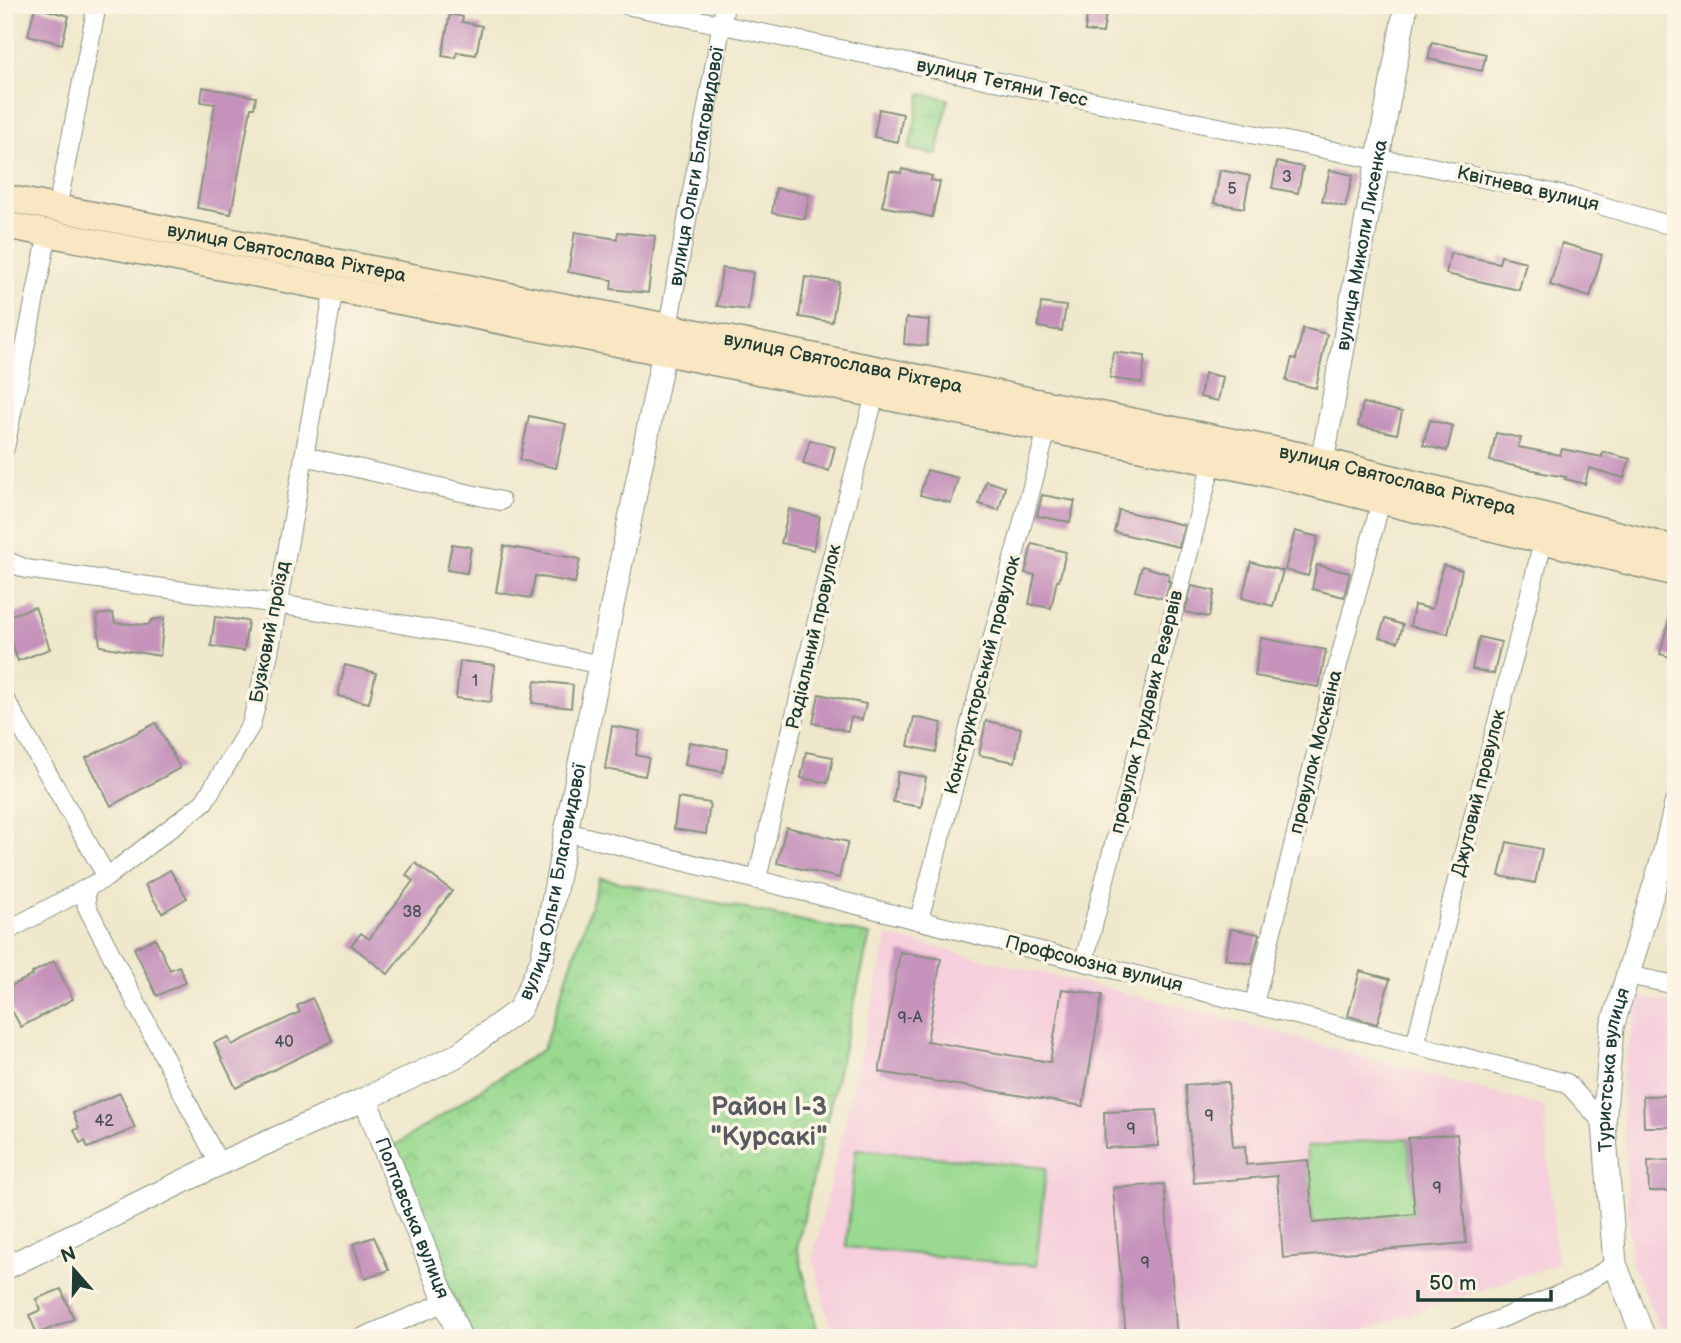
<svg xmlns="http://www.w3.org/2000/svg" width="1681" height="1343" font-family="'Balsamiq Sans',sans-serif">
<defs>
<pattern id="grass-tufts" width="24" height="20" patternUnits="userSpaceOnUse" patternTransform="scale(1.75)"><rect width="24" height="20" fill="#99d990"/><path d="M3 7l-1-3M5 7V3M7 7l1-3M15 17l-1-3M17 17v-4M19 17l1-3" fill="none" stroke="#83bb7d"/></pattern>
<pattern id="park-crowns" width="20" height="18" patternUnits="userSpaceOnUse" patternTransform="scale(1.75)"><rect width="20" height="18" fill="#99d990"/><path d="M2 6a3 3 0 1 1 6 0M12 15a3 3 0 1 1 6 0" fill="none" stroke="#83bb7d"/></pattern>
</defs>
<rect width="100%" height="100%" fill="#fcf5e5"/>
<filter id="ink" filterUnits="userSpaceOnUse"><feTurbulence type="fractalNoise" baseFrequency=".0143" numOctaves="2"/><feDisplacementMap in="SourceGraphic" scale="14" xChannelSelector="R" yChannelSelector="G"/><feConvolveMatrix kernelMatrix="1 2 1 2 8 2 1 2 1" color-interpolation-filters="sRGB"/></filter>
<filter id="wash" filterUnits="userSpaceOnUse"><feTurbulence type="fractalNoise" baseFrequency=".00686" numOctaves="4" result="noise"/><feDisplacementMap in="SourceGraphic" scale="28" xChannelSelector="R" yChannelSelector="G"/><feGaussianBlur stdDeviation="1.57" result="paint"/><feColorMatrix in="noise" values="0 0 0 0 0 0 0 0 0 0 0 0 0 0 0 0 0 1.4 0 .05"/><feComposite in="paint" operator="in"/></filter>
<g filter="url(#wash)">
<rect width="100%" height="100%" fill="#efe8cc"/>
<g fill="#f5cfdb">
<path d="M888,936L1184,1007L1544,1107L1557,1264L1342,1338H833L813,1257Z"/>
<path d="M1639,997L1676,1004V1338H1664L1631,1262L1621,1080Z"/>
</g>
<path fill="url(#grass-tufts)" stroke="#5c8b62" stroke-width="2" d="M921,94L948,99L937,155L909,149Z"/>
<path fill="url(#park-crowns)" stroke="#5c8b62" stroke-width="2" d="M600,878L870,935L797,1247L819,1338H474L382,1154L543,1049Z"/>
<g fill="#99d990" stroke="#5c8b62" stroke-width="2">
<path d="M1408,1138L1415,1214L1313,1223L1306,1147Z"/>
<path d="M856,1149L1046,1168L1036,1266L846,1247Z"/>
</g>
<g id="blocks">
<g fill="#c592bb">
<path d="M1088,5H1107L1103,33L1085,31Z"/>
<path d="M35,7L69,16L62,44L28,35Z"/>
<path d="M450,14L463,17L462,22L482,26L476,55L457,52L456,58L442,56Z"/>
<path d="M1432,42L1486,54L1482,71L1428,59Z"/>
<path d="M203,87L256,97L254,108H251L231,214L197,208L215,104L201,102Z"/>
<path d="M879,109L903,114L898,142L874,137Z"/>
<path d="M1277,162L1303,167L1298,193L1272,188Z"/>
<path d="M902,169L932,176L931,180L940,182L932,217L882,206L890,171L901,173Z"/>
<path d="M1220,170L1250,176L1244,208L1214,203Z"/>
<path d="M1330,170L1353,175L1345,207L1322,201Z"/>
<path d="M776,188L809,194L805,219L772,213Z"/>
<path d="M575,232L617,239L618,232L655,236L648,293L611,289L612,280L568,272Z"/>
<path d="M1562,243L1602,255L1590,297L1550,285Z"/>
<path d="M1450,253L1499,263L1501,256L1526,262L1519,290L1446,274Z"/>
<path d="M722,268L753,272L748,310L717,306Z"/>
<path d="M805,277L839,282L832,322L799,317Z"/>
<path d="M1041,303L1066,306L1062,331L1038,327Z"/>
<path d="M906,318L929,320L927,346L904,344Z"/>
<path d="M1303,328L1327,334L1316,388L1286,381L1292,358L1296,359Z"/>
<path d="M1113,352L1145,356L1142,383L1110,378Z"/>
<path d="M1204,373L1223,377L1218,401L1200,397Z"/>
<path d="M1363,403L1402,412L1397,434L1358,426Z"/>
<path d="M529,416L566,424L556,468L520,460Z"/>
<path d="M1430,420L1453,426L1447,451L1423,445Z"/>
<path d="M1496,433L1521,438L1518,447L1560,455L1562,449L1602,457L1603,452L1630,459L1624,478L1589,468L1585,484L1565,479L1566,477L1538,472L1539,471L1490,461Z"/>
<path d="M810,440L835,447L829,471L803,464Z"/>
<path d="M927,470L958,478L951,503L920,495Z"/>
<path d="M986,481L1005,487L999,510L979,504Z"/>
<path d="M1042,495L1075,501L1070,522L1037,516Z"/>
<path d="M789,509L820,517L813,550L781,543Z"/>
<path d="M1119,510L1184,525L1179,547L1114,532Z"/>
<path d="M1295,531L1318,537L1308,576L1285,570Z"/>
<path d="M452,544L471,547L467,573L447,570Z"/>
<path d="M1032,544L1066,552L1059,581L1057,580L1051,608L1029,604L1035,575L1025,573Z"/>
<path d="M504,546L580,559L575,583L535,576L531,598L496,592Z"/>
<path d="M1251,562L1283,571L1273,606L1242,598Z"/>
<path d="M1317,565L1350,573L1344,597L1312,589Z"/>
<path d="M1443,565L1462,570L1448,634L1410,626L1414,605L1432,609Z"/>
<path d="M1142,566L1169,574L1168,581H1170L1165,599L1135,591Z"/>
<path d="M1192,586L1215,591L1209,617L1185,612Z"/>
<path d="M35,607L50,649L18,661L5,624V617Z"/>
<path d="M1671,612H1676V659L1660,654Z"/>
<path d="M113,613L115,623L148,625L152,620L164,618L160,656L100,646L97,615Z"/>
<path d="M215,617L248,621L244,651L211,646Z"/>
<path d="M1385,619L1403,625L1398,642L1379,637Z"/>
<path d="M1479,637L1501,642L1494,674L1472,669Z"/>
<path d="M1261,638L1326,650L1319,687L1255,676Z"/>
<path d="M460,661L495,665L491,702L456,698Z"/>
<path d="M345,665L376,673L369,703L338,696Z"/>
<path d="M535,681L573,685L571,708L532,703Z"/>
<path d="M819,694L866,704L862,720L851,717L848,731L813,723Z"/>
<path d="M914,717L942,723L936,752L908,746Z"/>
<path d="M986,721L1021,728L1015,762L979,755Z"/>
<path d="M156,723L180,768L111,806L86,758Z"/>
<path d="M612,726L640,731L636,755L649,758L645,776L605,769Z"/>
<path d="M689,742L728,749L723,772L685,765Z"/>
<path d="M806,752L833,757L828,783L801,778Z"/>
<path d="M898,772L926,777L921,807L893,802Z"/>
<path d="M678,798L710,803L706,834L674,829Z"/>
<path d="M786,827L848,842L839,878L777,863Z"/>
<path d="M1507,842L1542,849L1535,883L1499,876Z"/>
<path d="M415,863L452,891L388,974L351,945L361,933L369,939L413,881L406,875Z"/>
<path d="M170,870L187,898L162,913L145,885Z"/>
<path d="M1231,929L1259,934L1252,964L1225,959Z"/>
<path d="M155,938L170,970L179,966L186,982L157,996L134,948Z"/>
<path d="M900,952L941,959L927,1041L1050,1062L1062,989L1102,995L1083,1106L879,1072Z"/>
<path d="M54,961L73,999L21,1027L5,998V989L33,975L32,973Z"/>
<path d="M1360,971L1390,979L1377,1024L1348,1016Z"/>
<path d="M312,998L333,1041L236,1088L214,1043L228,1037L232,1045L300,1012L297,1006Z"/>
<path d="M1228,1082L1233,1147L1245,1146L1246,1165L1308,1160L1313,1223L1415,1214L1408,1138L1457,1134L1466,1243L1283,1258L1277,1176L1194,1183L1185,1085Z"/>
<path d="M120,1093L135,1128L88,1148L85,1141L80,1143L74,1130L79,1128L73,1113Z"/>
<path d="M1676,1095V1127H1644L1643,1096Z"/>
<path d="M1157,1110L1158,1146L1105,1148L1104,1112Z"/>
<path d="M1676,1160V1191H1649L1648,1161Z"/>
<path d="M1164,1184L1177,1338H1126L1113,1188Z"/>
<path d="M374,1237L389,1270L365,1279L353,1244Z"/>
<path d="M61,1289L74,1319L37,1334L29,1315L41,1310L36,1299Z"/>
</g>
</g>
</g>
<g filter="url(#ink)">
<use href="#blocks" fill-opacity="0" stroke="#879280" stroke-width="2"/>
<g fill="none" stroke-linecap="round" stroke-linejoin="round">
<defs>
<g id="minor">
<path d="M626,5L1378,160L1418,164L1575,198L1676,227"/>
<path d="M57,209L97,5"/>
<path id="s1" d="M668,327L725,5"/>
<path d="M5,448L48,233"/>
<path d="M304,456L334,289"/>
<path d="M5,560L26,569L277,604L371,619L481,638L600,665"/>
<path d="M5,699L107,877"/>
<path d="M566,832L1567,1083L1604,1124"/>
<path d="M757,879L831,560L875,395"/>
<path d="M85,890L87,907L219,1164"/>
<path d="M919,920L1047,429"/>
<path d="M5,932L107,877L204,802L251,725L269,653L304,456L501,501"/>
<path d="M1084,961L1212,462"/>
<path d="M1627,975L1676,985"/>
<path d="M1254,1004L1333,684L1381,501"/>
<path d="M1415,1045L1543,542"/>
<path d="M361,1338L445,1302"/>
<path d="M1454,1338L1582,1285L1615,1264"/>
</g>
<g id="tertiary">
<path id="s2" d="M1318,477L1326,441L1406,5"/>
<path id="s3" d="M365,1099L460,1338"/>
<path id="s4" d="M5,1268L219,1164L365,1099L456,1056L520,1009L542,960L566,832L664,352"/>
<path id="s5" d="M1644,1338L1615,1264L1604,1124L1612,1027L1665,851L1676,804"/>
</g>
<g id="secondary">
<path id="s6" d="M5,198L643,322L1302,456L1676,549"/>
<path d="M5,225L664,352L1282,476L1676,573"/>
</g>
</defs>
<use href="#minor" stroke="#879280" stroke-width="20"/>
<use href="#tertiary" stroke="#879280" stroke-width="25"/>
<use href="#secondary" stroke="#879280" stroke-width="29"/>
<use href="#minor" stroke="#fff" stroke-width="18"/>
<use href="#tertiary" stroke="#fff" stroke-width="23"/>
<use href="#secondary" stroke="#f9e7c3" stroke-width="26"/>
</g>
</g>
<g text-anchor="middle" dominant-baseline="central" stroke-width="7" stroke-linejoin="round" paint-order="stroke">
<g font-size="16" fill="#485256">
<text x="1287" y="177">3</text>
<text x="1232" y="189">5</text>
<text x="475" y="681">1</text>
<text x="412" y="912">38</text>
<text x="910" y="1018">9-А</text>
<text x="284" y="1042">40</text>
<text x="1209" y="1116">9</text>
<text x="104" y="1121">42</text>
<text x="1131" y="1129">9</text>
<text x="1437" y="1188">9</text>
<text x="1145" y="1263">9</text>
</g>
<g font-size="19" fill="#1f3d34" stroke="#fcf5e5">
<text transform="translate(1002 83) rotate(12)">вулиця Тетяни Тесс</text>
<text stroke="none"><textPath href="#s1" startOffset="163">вулиця Ольги Благовидової</textPath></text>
<text transform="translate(1528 189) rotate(13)">Квітнева вулиця</text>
<text stroke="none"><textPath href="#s2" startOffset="236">вулиця Миколи Лисенка</textPath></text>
<text stroke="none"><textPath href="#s6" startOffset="287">вулиця Святослава Ріхтера</textPath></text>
<text stroke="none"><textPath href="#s6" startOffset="854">вулиця Святослава Ріхтера</textPath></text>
<text stroke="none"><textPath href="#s6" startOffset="1421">вулиця Святослава Ріхтера</textPath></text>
<text transform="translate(270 632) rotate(-79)">Бузковий проїзд</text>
<text transform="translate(814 637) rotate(-77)">Радіальний провулок</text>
<text transform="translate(983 675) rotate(-75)">Конструкторський провулок</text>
<text transform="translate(1147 712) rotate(-76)">провулок Трудових Резервів</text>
<text transform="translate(1316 752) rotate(-76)">провулок Москвіна</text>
<text transform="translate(1479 793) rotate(-76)">Джутовий провулок</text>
<text stroke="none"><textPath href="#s4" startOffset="710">вулиця Ольги Благовидової</textPath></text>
<text transform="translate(1094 964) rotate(14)">Профсоюзна вулиця</text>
<text stroke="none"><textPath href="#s5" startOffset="275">Туристська вулиця</textPath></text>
<text stroke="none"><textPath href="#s3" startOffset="128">Полтавська вулиця</textPath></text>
</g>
<g font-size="26" font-weight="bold" fill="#595b63" stroke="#fcf5e5">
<text x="769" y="1107">Район І-3<tspan x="769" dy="30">"Курсакі"</tspan></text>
</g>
</g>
<rect width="1681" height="1343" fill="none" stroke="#fcf5e5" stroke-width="28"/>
<g transform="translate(74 1270) rotate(340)" stroke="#fcf5e5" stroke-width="5" paint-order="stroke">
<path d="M0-5L12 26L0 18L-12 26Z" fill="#1f3d34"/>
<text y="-10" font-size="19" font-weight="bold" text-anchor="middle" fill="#1f3d34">N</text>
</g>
<path d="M1418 1290v10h133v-10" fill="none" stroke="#1f3d34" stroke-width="3.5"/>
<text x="1429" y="1290" font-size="21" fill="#1f3d34" stroke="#fcf5e5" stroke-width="5" paint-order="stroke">50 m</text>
</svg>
